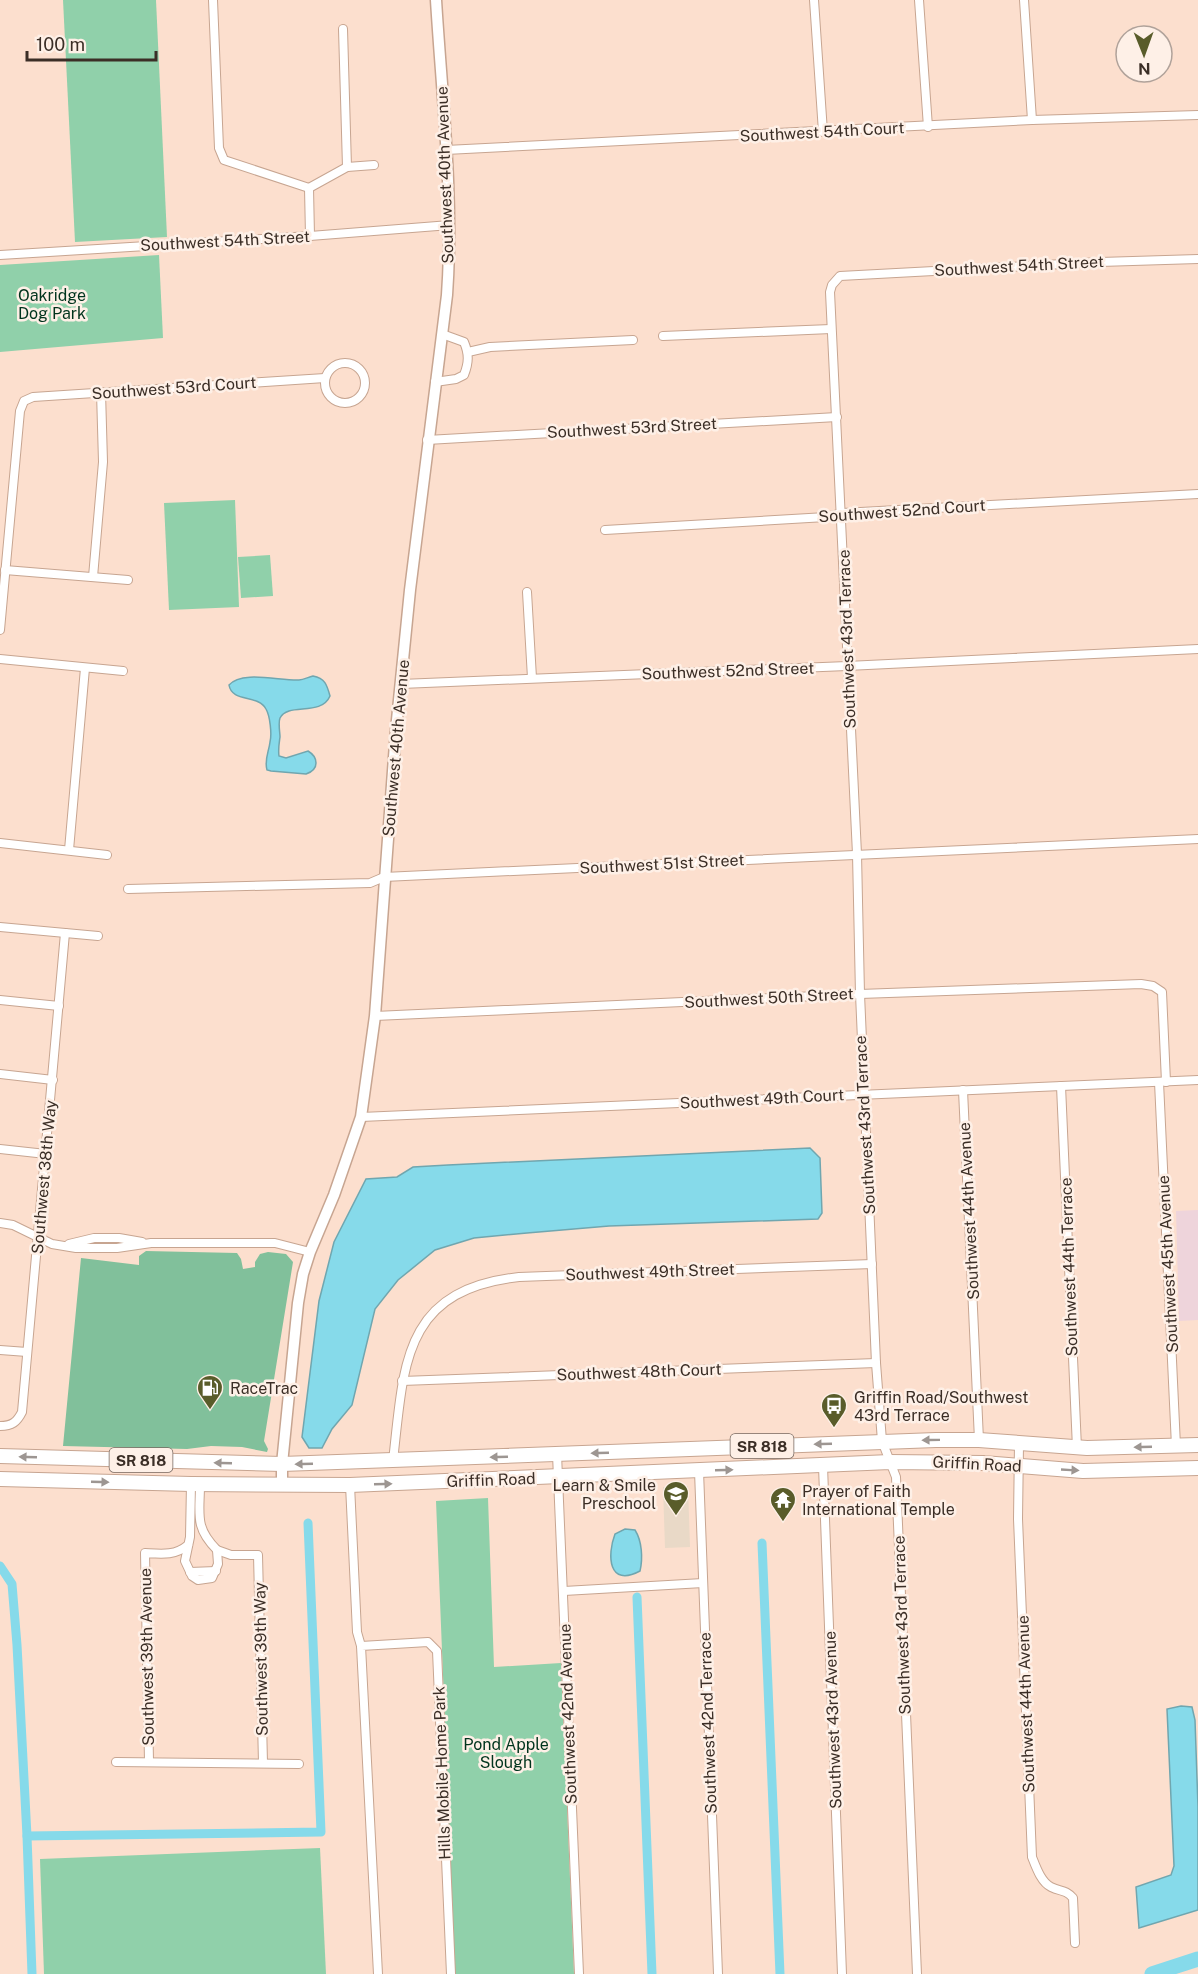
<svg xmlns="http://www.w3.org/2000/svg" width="1198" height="1974" font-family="'Public Sans',sans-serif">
<rect width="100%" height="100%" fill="#fcdfce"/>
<path fill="#eed4db" d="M1198,1210V1320L1179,1321L1176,1211Z"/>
<path fill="#e9d9c7" d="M688,1486L690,1547L665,1548L663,1487Z"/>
<g fill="#90d0aa">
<path d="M63,0H156L167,237L75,242Z"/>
<path d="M159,255L163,338L0,352V265Z"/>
<path d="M235,500L239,607L169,610L164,503Z"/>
<path d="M270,555L273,596L241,598L238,557Z"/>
<path d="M488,1498L494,1667L561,1663L574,1974H455L436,1501Z"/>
<path d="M320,1848L326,1974H44L40,1859Z"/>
</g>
<path fill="#81c09b" d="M146,1251L237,1253L241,1259L243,1269L255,1267V1262L260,1254L268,1252L286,1254L293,1262L264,1441L268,1449L267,1452L242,1447L211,1446L187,1449L63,1446L81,1258L139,1265V1256Z"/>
<g fill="#86daea" stroke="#70a6af" stroke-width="1.5">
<path d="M313,676C325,678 327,685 330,696C321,717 288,702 280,718C278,723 280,732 280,737C279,744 278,749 279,756L286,758L308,751C318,757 320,769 306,774L271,771L267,770C264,760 269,751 270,742C272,734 270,716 266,709C258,694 232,703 229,685C242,670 280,681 299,680C304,680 308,677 313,676Z"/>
<path d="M810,1148L820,1158L822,1213L818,1219L609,1226L527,1233L474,1238L435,1250L398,1280L375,1309L352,1405L332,1429L322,1448H309L302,1437L319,1301L334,1242L366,1179L397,1177L413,1167L448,1165Z"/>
<path d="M625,1529L635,1530C642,1541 643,1558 640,1571C608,1588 607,1555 615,1534Z"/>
<path d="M1181,1706L1192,1707L1195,1720L1198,1807V1910L1139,1928L1136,1887L1171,1875L1174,1866L1167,1709Z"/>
</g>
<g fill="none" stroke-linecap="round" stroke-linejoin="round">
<g stroke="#86daea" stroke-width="9">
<path d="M762,1543L780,1974"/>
<path d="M0,1566L12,1584L17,1645L27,1836L32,1974"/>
<path d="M637,1597L652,1974"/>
<path d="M27,1836L321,1832L308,1523"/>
</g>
<path stroke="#86daea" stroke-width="15" d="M1152,1974L1198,1959"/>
<defs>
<g id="minor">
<path d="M213,0L219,148L224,160L309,188"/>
<path d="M814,0L823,132"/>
<path d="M919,0L928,127"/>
<path d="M1024,0L1032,120"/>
<path d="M343,29L347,167"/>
<path d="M446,150L1032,120L1198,115"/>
<path d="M309,188L347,167L374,165"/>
<path d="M309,188L310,236"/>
<path d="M0,255L310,236L450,225"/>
<path d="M663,336L831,329"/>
<path d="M468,352L490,347L633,340"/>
<circle cx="345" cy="383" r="20"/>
<path d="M435,382L456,379L464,375C469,362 469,354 464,342L442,334"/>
<path d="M427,440L837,417"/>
<path d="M605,530L826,517L842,513L1198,494"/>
<path d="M5,570L128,580"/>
<path d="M93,577L103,462L101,392"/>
<path d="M527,592L532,678"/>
<path d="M0,630L20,411L24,401L33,397L325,378"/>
<path d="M0,659L123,671"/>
<path d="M401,684L847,666L1198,649"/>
<path d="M0,843L107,855"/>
<path d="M69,850L85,668"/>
<path d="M128,889L370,883L384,877L1198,839"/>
<path d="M0,927L98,936"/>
<path d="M0,1000L59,1006"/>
<path d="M375,1016L860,994L1141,984L1153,986L1162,992L1166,1082"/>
<path d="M0,1074L53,1080"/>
<path d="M1159,1082L1176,1446"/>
<path d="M1061,1086L1077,1448"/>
<path d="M963,1090L979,1440"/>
<path d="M361,1117L1198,1080"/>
<path d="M0,1149L46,1154"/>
<path d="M0,1223L13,1225L52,1244L76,1248H117L151,1243H275L310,1252"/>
<path d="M69,1244L94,1238H119L142,1242"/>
<path d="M0,1350L27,1352"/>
<path d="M402,1381L876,1363"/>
<path d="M0,1426C12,1426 17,1422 22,1412L65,933"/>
<path d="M1019,1444L1018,1519L1032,1857C1036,1867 1041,1882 1051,1887C1061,1892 1065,1889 1073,1898L1075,1943"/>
<path d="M557,1454L579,1974"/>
<path d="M393,1461C404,1365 402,1290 519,1277L872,1264"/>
<path d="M823,1466L842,1974"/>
<path d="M699,1471L718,1974"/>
<path d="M191,1484L190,1537L185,1561L192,1576L198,1580L212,1578L218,1564L217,1550C194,1527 200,1514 200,1484"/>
<path d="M350,1485L357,1632L361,1646"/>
<path d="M217,1550L231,1555H258L263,1763"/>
<path d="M190,1572L216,1571"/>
<path d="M564,1591L703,1583"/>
<path d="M149,1761L145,1553C161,1554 175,1556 188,1545"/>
<path d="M116,1762L299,1764"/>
<path d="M378,1974L361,1646L428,1642L437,1651L451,1974"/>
<path d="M917,1974L896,1477L882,1441L876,1363L860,994L857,854L830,292L832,285L840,276L1100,262L1198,259"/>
</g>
<path id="tertiary" d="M282,1485V1464L298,1303L303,1274L310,1252L334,1195L361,1117L375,1016L396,730L410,590L447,295C454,197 442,98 436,0"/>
<g id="primary">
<path d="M0,1456L282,1464L936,1440H979L1087,1448L1198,1445"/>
<path d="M0,1479L191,1484L350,1485L890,1462L983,1463L1083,1471L1198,1468"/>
</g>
</defs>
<use href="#minor" stroke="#c7a591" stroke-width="10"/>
<use href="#tertiary" stroke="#c7a591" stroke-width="13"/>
<use href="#primary" stroke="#c7a591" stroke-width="16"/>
<use href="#minor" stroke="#fff" stroke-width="8"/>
<use href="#tertiary" stroke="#fff" stroke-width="10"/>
<use href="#primary" stroke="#fff" stroke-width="14"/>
</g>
<defs><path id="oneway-solid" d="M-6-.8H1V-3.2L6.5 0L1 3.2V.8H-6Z" transform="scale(1.5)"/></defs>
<g fill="#9d9692">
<use href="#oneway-solid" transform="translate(931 1440) rotate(179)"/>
<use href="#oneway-solid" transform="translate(823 1444) rotate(178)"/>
<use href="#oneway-solid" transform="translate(1143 1447) rotate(178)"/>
<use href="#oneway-solid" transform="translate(600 1453) rotate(178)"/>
<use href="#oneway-solid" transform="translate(28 1457) rotate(-178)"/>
<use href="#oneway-solid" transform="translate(499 1457) rotate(178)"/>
<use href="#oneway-solid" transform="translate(223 1463) rotate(-178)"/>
<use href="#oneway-solid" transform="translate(304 1464) rotate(178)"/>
<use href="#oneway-solid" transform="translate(724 1470) rotate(-2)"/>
<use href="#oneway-solid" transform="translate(1070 1470) rotate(3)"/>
<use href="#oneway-solid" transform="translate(100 1482) rotate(2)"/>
<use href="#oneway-solid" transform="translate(383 1484) rotate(-2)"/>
</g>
<defs>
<symbol id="fuel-pin" viewBox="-11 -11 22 30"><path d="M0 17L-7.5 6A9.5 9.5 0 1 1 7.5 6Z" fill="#595c2a" stroke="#fef0e7"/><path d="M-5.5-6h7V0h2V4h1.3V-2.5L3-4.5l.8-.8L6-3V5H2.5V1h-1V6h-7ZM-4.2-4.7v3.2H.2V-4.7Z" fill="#fff"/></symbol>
<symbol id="bus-pin" viewBox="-11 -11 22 30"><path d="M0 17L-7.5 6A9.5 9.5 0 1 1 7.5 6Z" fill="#595c2a" stroke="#fef0e7"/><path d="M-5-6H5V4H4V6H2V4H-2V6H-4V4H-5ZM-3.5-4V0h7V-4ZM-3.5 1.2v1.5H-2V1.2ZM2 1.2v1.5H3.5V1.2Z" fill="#fff"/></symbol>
<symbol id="school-pin" viewBox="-11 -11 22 30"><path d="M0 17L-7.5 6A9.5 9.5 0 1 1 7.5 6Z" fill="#595c2a" stroke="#fef0e7"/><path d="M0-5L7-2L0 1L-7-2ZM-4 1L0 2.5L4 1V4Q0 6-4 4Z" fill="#fff"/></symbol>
<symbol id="temple-pin" viewBox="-11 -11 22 30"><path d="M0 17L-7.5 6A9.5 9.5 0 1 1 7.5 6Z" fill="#595c2a" stroke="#fef0e7"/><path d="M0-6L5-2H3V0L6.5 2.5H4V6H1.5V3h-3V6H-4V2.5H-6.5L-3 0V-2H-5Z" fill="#fff"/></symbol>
</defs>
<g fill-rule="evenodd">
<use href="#fuel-pin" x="195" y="1373" width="30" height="40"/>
<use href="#bus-pin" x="819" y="1391" width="30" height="40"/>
<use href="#school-pin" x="661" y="1479" width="30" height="40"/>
<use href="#temple-pin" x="768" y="1485" width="30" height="40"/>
</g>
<g text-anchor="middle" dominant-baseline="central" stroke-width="5" stroke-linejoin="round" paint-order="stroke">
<g fill="#fef0e7" stroke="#766860" stroke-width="1.5">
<rect x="730.5" y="1434" width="63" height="24" rx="4.5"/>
<rect x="109.5" y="1448" width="63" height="24" rx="4.5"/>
</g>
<g font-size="15" font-weight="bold" fill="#3b2e26">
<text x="762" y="1446">SR 818</text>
<text x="141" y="1460">SR 818</text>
</g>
<g font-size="16" fill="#3b2e26" stroke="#fef0e7">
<text transform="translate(822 132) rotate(-3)">Southwest 54th Court</text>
<text transform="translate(445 175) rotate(-92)">Southwest 40th Avenue</text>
<text transform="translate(225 241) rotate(-3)">Southwest 54th Street</text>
<text transform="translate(1019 266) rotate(-3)">Southwest 54th Street</text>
<text transform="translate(174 388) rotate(-4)">Southwest 53rd Court</text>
<text transform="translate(632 428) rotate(-3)">Southwest 53rd Street</text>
<text transform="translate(902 511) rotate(-4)">Southwest 52nd Court</text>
<text transform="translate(847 639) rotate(-92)">Southwest 43rd Terrace</text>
<text transform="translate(728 671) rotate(-2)">Southwest 52nd Street</text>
<text transform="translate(396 748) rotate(-85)">Southwest 40th Avenue</text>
<text transform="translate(662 864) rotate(-3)">Southwest 51st Street</text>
<text transform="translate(769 998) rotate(-3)">Southwest 50th Street</text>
<text transform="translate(762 1099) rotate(-3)">Southwest 49th Court</text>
<text transform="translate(865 1125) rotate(-93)">Southwest 43rd Terrace</text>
<text transform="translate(44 1177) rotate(-85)">Southwest 38th Way</text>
<text transform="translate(969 1211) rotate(-93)">Southwest 44th Avenue</text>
<text transform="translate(1168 1264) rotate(-93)">Southwest 45th Avenue</text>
<text transform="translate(1069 1267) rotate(-92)">Southwest 44th Terrace</text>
<text transform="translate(650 1272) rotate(-2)">Southwest 49th Street</text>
<text transform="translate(639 1372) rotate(-2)">Southwest 48th Court</text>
<text transform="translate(977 1464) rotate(3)">Griffin Road</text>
<text transform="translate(491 1480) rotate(-2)">Griffin Road</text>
<text transform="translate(902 1625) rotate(-92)">Southwest 43rd Terrace</text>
<text transform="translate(147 1657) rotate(-91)">Southwest 39th Avenue</text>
<text transform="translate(261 1659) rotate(-91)">Southwest 39th Way</text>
<text transform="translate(1026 1704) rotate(-92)">Southwest 44th Avenue</text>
<text transform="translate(568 1714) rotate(-92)">Southwest 42nd Avenue</text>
<text transform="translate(833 1720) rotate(-92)">Southwest 43rd Avenue</text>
<text transform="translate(708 1723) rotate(-92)">Southwest 42nd Terrace</text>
<text transform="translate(442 1773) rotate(-92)">Hills Mobile Home Park</text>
</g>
<g font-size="16" fill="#00341d" stroke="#fef0e7">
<text x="52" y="295">Oakridge<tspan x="52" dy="18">Dog Park</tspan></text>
<text x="506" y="1744">Pond Apple<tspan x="506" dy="18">Slough</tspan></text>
</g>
<g font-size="16" fill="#3b2e26" stroke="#fef0e7" text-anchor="start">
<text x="230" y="1388">RaceTrac</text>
<text x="854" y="1397">Griffin Road/Southwest<tspan x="854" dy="18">43rd Terrace</tspan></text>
<text x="656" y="1485" text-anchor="end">Learn &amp; Smile<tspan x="656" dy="18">Preschool</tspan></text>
<text x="802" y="1491">Prayer of Faith<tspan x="802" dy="18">International Temple</tspan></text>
</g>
</g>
<g transform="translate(1144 54) rotate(179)"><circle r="28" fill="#fef0e7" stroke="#b0a29a" stroke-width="1.5"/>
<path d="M0-4.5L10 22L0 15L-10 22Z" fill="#595c2a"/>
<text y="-9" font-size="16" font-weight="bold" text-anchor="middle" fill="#3b2e26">N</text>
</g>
<path d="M27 51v9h129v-9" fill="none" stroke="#3b2e26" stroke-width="3"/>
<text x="36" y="51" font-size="18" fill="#3b2e26" stroke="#fef0e7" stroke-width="4.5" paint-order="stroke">100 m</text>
</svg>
